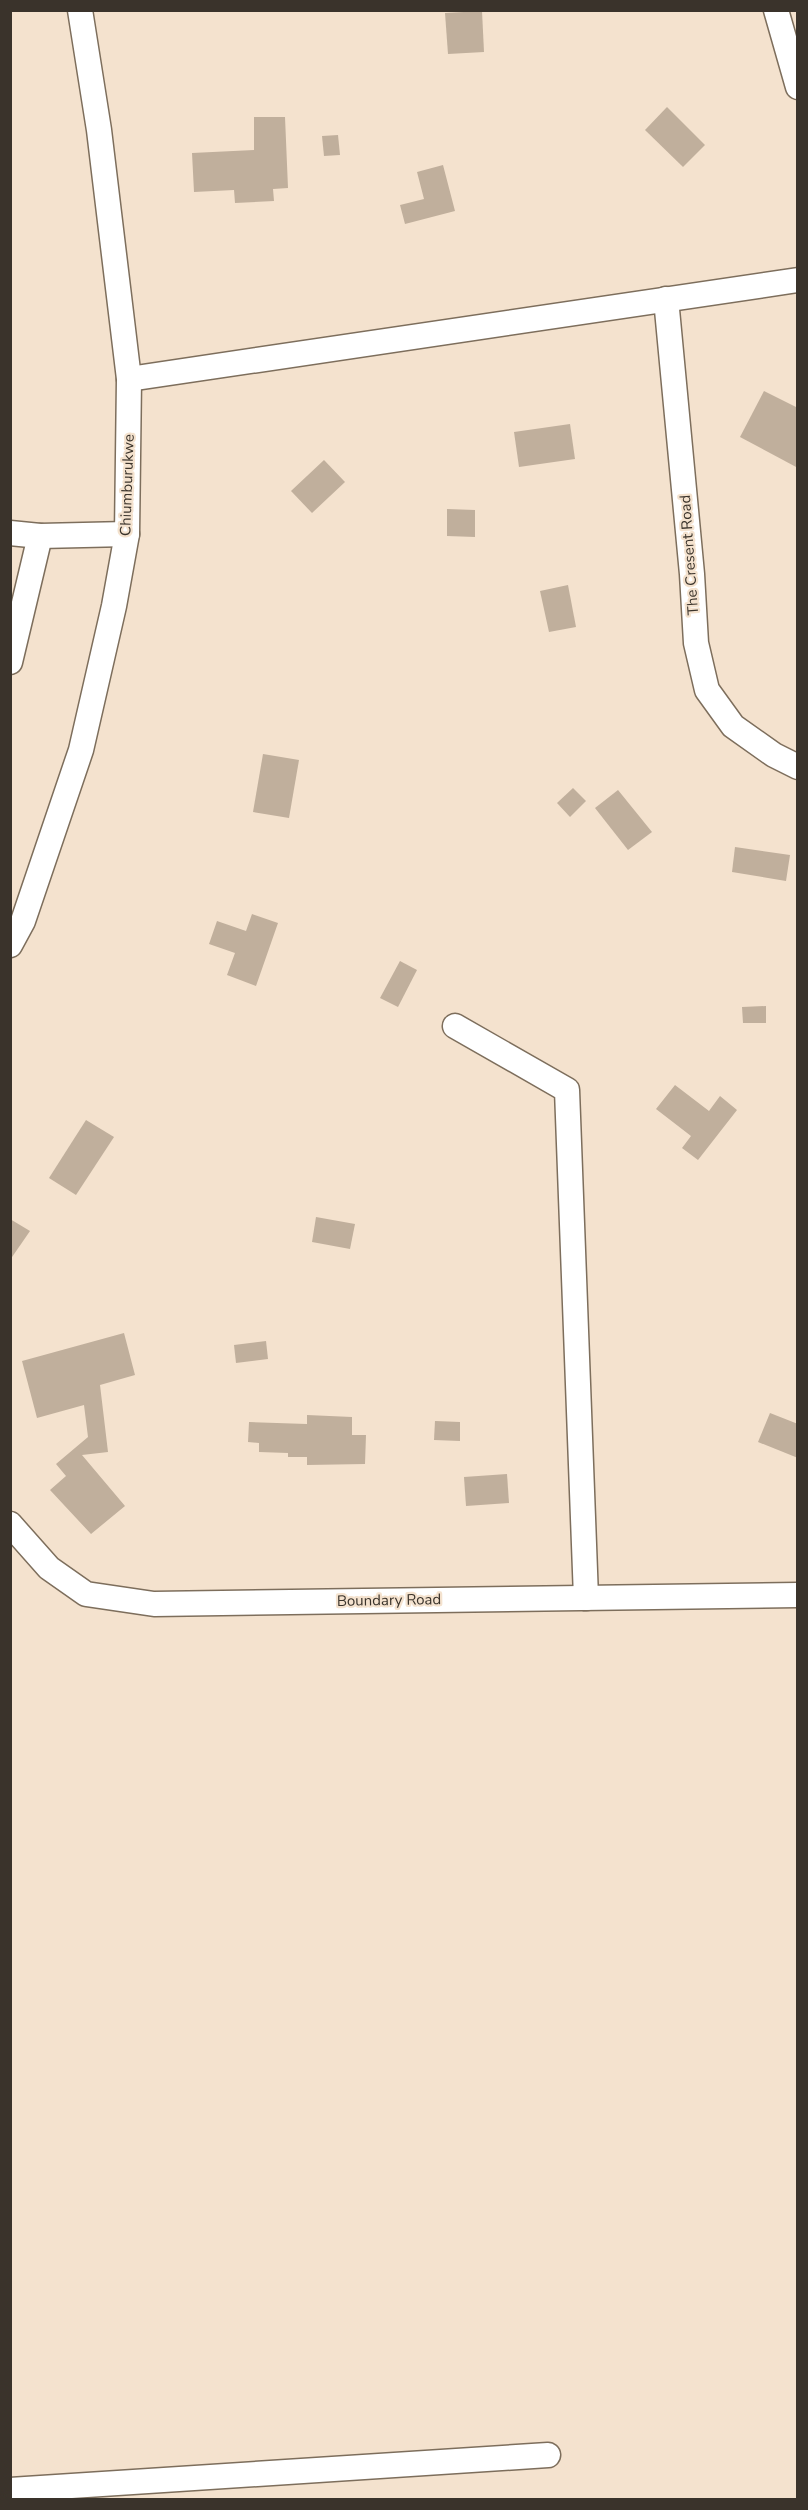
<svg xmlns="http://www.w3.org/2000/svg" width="808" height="2510" font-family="'Nunito Sans',sans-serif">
<rect width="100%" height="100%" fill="#f4e2ce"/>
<g fill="#c0af9c">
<path d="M482,11L484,52L448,54L445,13Z"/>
<path d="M667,107L705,145L683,167L645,130Z"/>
<path d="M254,117H285L288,188L273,189L274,201L235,203L234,190L194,192L192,153L254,150Z"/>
<path d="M338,135L340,155L324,156L322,136Z"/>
<path d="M443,165L455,211L405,224L400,205L424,199L417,172Z"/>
<path d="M764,391L798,408V468L740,437Z"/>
<path d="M570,424L575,459L519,467L514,432Z"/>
<path d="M324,460L345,482L312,513L291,491Z"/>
<path d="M447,509L475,510V537L447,536Z"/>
<path d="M568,585L576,627L549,632L540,591Z"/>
<path d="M263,754L299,760L289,818L253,812Z"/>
<path d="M573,788L586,801L570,817L557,803Z"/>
<path d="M618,790L652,832L628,850L595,808Z"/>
<path d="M735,847L790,855L786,881L732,872Z"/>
<path d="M252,914L278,923L256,986L227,975L235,953L209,944L217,921L246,931Z"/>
<path d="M400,961L417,970L398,1007L380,998Z"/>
<path d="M766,1006V1023H743L742,1007Z"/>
<path d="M675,1085L709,1111L720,1096L737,1110L698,1160L682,1148L691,1136L656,1109Z"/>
<path d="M86,1120L114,1137L76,1195L49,1178Z"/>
<path d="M316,1217L355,1224L350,1249L312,1242Z"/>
<path d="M10,1219L30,1231L10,1260Z"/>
<path d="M124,1333L135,1375L100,1385L108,1452L82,1455L125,1506L91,1534L50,1490L66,1476L56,1464L88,1437L84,1405L37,1418L22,1361Z"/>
<path d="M266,1341L268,1359L236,1363L234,1345Z"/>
<path d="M770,1413L798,1424V1458L758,1442Z"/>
<path d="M307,1415L352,1417V1435H366L365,1464L307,1465V1457H288V1453L259,1452V1443L248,1442L249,1422L307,1424Z"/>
<path d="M435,1421L460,1422V1441L434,1440Z"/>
<path d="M507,1474L509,1503L466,1506L464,1477Z"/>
</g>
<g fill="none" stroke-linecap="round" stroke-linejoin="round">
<defs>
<g id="minor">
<path d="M776,10L798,87"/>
<path d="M666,299L692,574L696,643L707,690L733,726L774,755L798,767"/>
<path d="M129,379L798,280"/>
<path d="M10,533L40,536L127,534"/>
<path d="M10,662L40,536"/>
<path d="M10,945L23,921L81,750L114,606L127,534L129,379L99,130L80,10"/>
<path d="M455,1026L567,1090L586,1598"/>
<path d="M10,1524L49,1568L86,1594L154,1604L798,1595"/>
<path d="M10,2490L548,2455"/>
</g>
</defs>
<use href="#minor" stroke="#7d6e5c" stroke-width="27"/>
<use href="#minor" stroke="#fff" stroke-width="24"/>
</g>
<g text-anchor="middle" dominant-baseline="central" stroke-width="4.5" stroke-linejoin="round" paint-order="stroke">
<g font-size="15" fill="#3a332b" stroke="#f4e2ce">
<text transform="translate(127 485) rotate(-88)">Chiumburukwe</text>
<text transform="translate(689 555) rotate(-94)">The Cresent Road</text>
<text transform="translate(389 1600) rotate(-1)">Boundary Road</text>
</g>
</g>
<rect width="808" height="2510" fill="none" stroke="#3a332b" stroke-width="24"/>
</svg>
